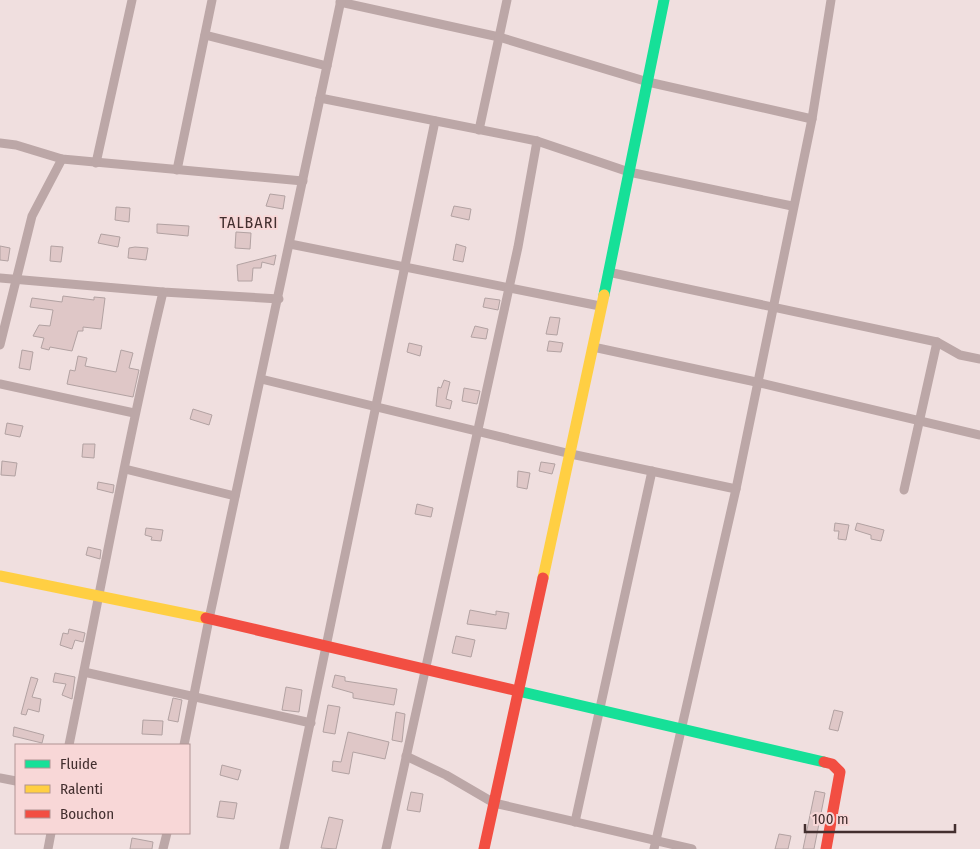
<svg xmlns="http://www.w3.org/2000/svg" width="980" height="849" font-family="'Fira Sans Condensed',sans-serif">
<rect width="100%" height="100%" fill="#f0dfdf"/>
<g fill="#dfc7c7" stroke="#b2a2a2">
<path d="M270,194L285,196L283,209L266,206Z"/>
<path d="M454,206L471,209L469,220L451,216Z"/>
<path d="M116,207L130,208L129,222L115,220Z"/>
<path d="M157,224L189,226L188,236L157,233Z"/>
<path d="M236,232L251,233L250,249L235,248Z"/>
<path d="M101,234L120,237L118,247L98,243Z"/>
<path d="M456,244L466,247L463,262L453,260Z"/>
<path d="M0,246L10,248L8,261L0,260Z"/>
<path d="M51,246L63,247L61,262L50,261Z"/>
<path d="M135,247L148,248L146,260L128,258L129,248Z"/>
<path d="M276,255L274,265L262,262L261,268H253L252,281H238L237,265Z"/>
<path d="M63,296L94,300V297L105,298L101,329L83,327V331H78L72,351L50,347L49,350L41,348L44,338L33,336L39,325L50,326L53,310L30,307L32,298L62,302Z"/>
<path d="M485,298L500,300L498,310L483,307Z"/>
<path d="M550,317L560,318L557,335L546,334Z"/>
<path d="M475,326L488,329L486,339L471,337Z"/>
<path d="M549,341L563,343L561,352L547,351Z"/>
<path d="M409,343L422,346L420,356L407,352Z"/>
<path d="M22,350L33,352L30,370L19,368Z"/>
<path d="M121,350L133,353L129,368L139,370L133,397L67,384L70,370L75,371L78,356L87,358L85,366L116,372Z"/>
<path d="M444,380L450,382L446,399L452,401L450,409L436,406L438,387L441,388Z"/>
<path d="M464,388L480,391L477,404L462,401Z"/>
<path d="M193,409L212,415L209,425L190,419Z"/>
<path d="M7,423L23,426L20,437L5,434Z"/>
<path d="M83,444H95L94,458L82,457Z"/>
<path d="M2,461L17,463L15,476L1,475Z"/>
<path d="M541,462L555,464L552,474L539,471Z"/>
<path d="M518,471L530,473L527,489L517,487Z"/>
<path d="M98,482L114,485L113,493L97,489Z"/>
<path d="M417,504L433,508L431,517L415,514Z"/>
<path d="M835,523L849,525L846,540L838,539L839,531H834Z"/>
<path d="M857,523L884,530L881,541L871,539V535L855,530Z"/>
<path d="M146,528L163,530L161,541L151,540L152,537L145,535Z"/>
<path d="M88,547L101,550L100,559L86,555Z"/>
<path d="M470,610L496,615V611L509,613L506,629L467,624Z"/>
<path d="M69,629L85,633L83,642L75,640L72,649L60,645L63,633L68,634Z"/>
<path d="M456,636L475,640L471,657L452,653Z"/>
<path d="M55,673L75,677L72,699L62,695L66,684L53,682Z"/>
<path d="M335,675L345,677V681L397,689L394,705L353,698V693L332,687Z"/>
<path d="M31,677L38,679L32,697L41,699L39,712L28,709L26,715L21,714Z"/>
<path d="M286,687L302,690L299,712L282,710Z"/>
<path d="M173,698L182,700L178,722L168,720Z"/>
<path d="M328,705L340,707L335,734L323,732Z"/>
<path d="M834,710L843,712L838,731L829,729Z"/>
<path d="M396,712L405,714L402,742L392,740Z"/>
<path d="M143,720L163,721L162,735L142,734Z"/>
<path d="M14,727L44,735L42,743L13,736Z"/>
<path d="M348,732L389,742L385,759L353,752L349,774L332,771L333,761L341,762Z"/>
<path d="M222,765L241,770L238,780L220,775Z"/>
<path d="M815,791L825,793L814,849H803Z"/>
<path d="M411,792L423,794L420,812L407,810Z"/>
<path d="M220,801L237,803L234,819L217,817Z"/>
<path d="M329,817L343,820L336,849L321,848Z"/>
<path d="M779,834L791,836L788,849H775Z"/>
<path d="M132,838L153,842L152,849H130Z"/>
</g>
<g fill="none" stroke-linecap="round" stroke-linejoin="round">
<g stroke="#bca7a7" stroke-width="9">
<path d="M340,2L499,37L648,82L812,119"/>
<path d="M205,35L327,66"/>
<path d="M320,98L537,141L629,172L792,206"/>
<path d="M479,130L507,0"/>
<path d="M0,143L16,145L62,159L303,181"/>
<path d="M96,163L132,0"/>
<path d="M177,170L212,0"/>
<path d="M290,244L600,306"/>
<path d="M608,272L937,342L960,355L980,359"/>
<path d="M0,278L163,292L279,299"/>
<path d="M0,345L32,216L62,159"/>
<path d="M593,347L756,382L980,435"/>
<path d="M261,379L571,454L736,489"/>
<path d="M0,384L134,413"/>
<path d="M125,469L235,496"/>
<path d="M904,490L937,342"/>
<path d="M84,672L311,723"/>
<path d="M69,745C100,594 127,442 163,292"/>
<path d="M184,745L209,619L341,0"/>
<path d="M406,756L446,775L494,803L692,849"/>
<path d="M0,778L16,781"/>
<path d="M575,822L652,471"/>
<path d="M48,849L51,833"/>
<path d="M163,849L167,833"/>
<path d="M284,849L435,121"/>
<path d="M386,849L518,247L537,141"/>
<path d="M654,849L736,489L812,119L831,0"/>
</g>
<g stroke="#16e098" stroke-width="11">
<path d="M604,295L664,0"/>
<path d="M518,691L824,762"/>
</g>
<g stroke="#ffcf43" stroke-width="11">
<path d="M0,576L206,618"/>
<path d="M543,578L604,295"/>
</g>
<g stroke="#f24e42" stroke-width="11">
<path d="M206,618L518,691"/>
<path d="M824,762L832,764L840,772L826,849"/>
<path d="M484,849L543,578"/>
</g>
</g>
<g text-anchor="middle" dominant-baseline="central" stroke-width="4" stroke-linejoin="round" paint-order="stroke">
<g font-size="16" letter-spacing="1" fill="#432f2f" stroke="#f8d7d7">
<text x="249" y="222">TALBARI</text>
</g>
</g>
<rect x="15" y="744" width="175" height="90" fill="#f8d7d7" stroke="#b09494"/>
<rect x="25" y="760" width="25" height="8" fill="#16e098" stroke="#b09494"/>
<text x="60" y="769" font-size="15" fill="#432f2f">Fluide</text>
<rect x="25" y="785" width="25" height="8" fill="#ffcf43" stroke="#b09494"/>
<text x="60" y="794" font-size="15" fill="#432f2f">Ralenti</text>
<rect x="25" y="810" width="25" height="8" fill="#f24e42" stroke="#b09494"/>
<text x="60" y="819" font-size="15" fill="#432f2f">Bouchon</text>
<path d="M805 824v8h150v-8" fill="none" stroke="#432f2f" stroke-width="2.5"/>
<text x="812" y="824" font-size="15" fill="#432f2f" stroke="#f8d7d7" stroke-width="4" paint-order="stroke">100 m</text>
</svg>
